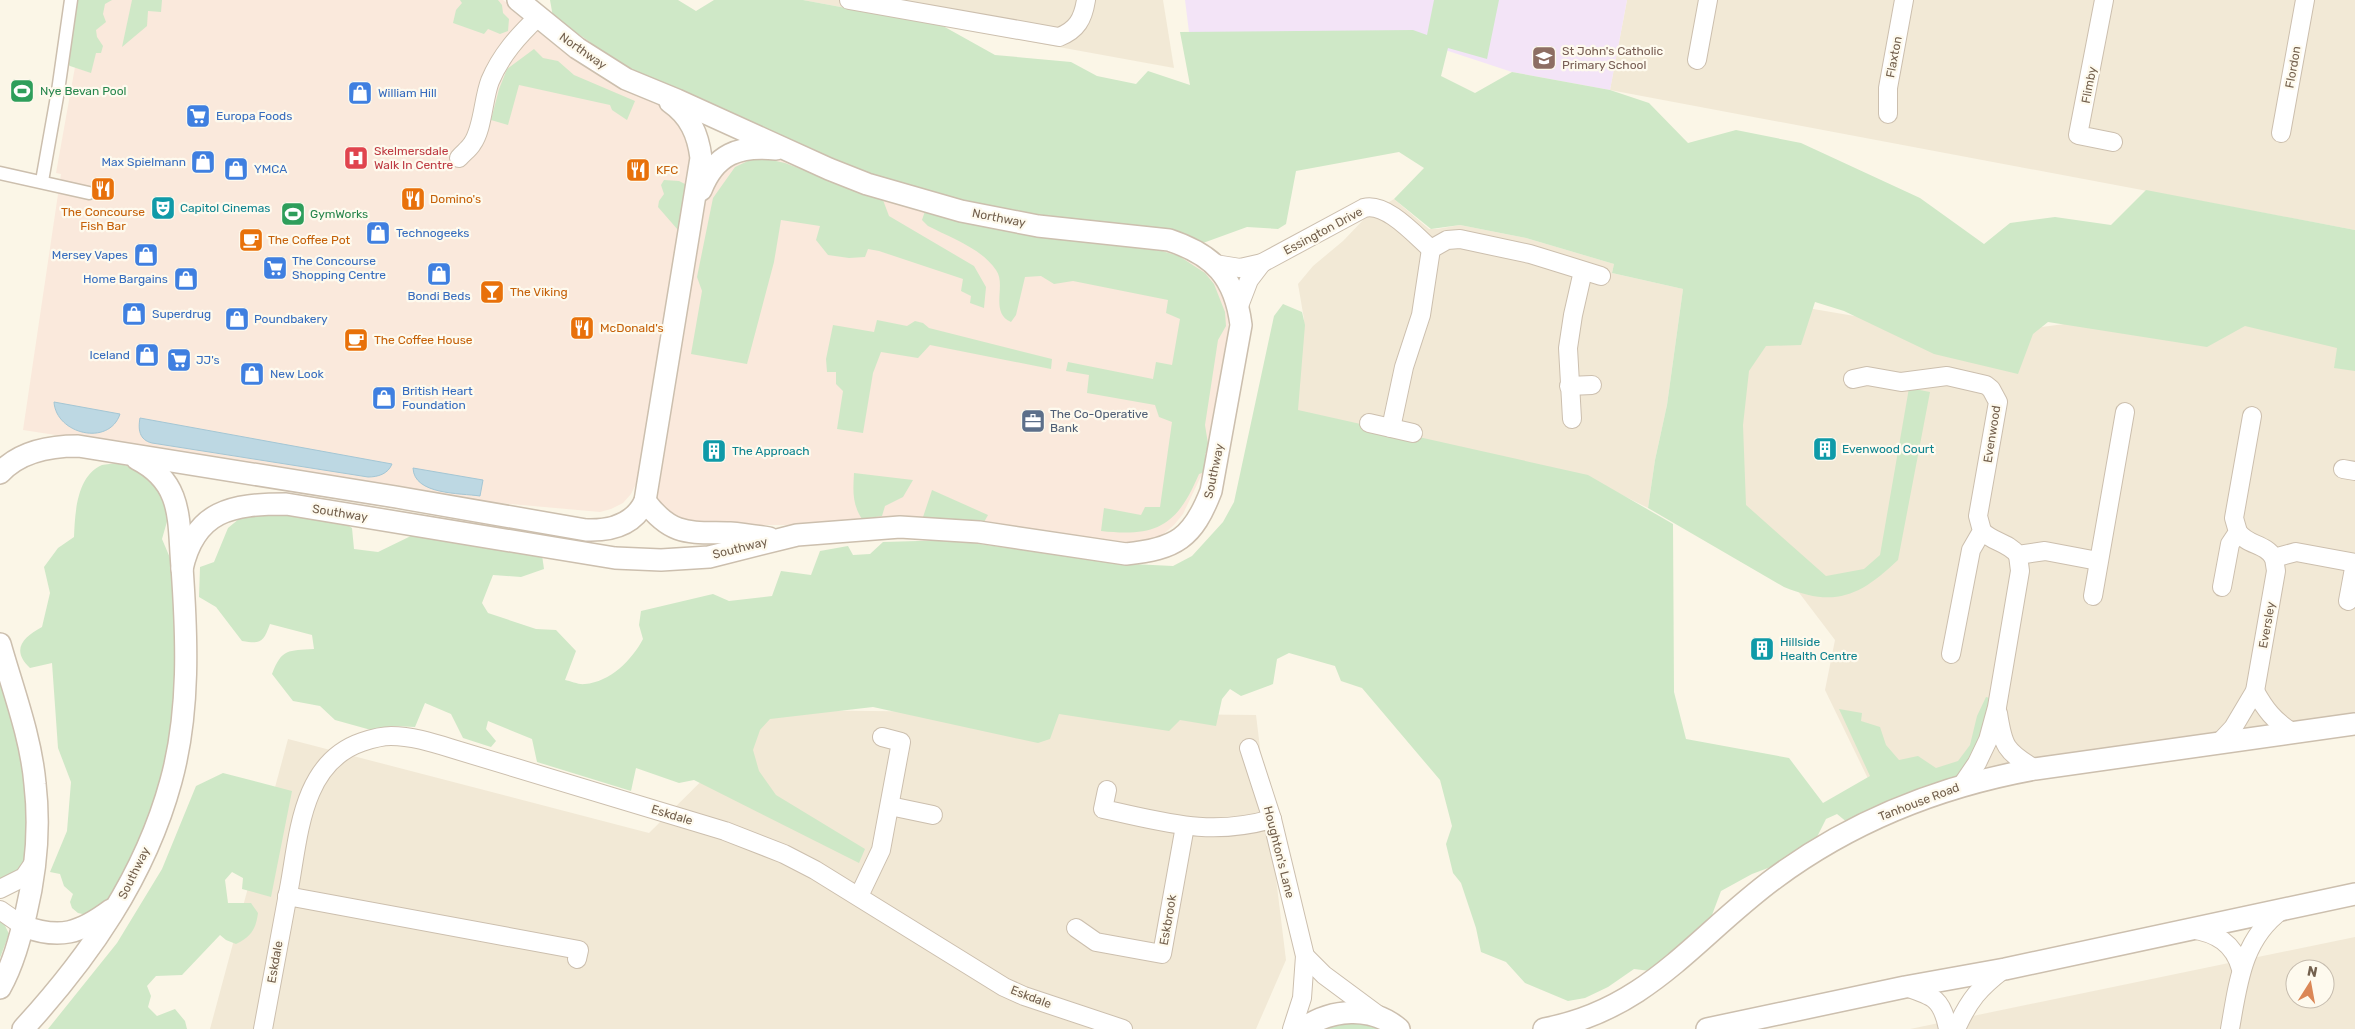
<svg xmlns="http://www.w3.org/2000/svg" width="2355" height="1029" font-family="Rubik,sans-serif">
<rect width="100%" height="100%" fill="#fbf6e7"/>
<g fill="#f2e9d6" fill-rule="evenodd">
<path d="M803,0H1163L1174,68L943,26Z"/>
<path d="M1627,0H2355V230L1610,90Z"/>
<path d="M1394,199L1429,229H1437L1460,225L1526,238L1614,264L1612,273L1683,289L1667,405L1655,460L1648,508L1588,478L1294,413L1304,319L1298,284L1313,266L1343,241L1367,216Z"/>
<path d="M2355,286V720L1875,793L1825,690L1835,640L1737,511L1726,400L1772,302L1972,336Z"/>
<path d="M773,710L1256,715L1286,960L1256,1029H210L288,739L649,833Z"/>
<path d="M2355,937V1029H1910ZM2295,969H2325V999H2295Z"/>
</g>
<g fill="#fae9dc">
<path d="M87,0H503L557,43L645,98L671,109L684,121L693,171L636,484L631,494L623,503L611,509L600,512L488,502L23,430L61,174L56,173Z"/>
<path d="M764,154L1161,248L1193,260L1217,281L1228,307V332L1202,474L1183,514L1174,525L1160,537L1145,545L818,525H695L676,521L654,497L705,194L728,163Z"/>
</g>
<path fill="#f3e4f7" d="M1185,0H1627L1610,90L1512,72L1430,45L1190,40Z"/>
<g fill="#cfe8c7">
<path d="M76,0H112L105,4L103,14L106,22L96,30L97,37L103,46L101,53H96L91,73L70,66L63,60Z"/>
<path d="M132,0H162L161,12L148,11L147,26L122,47Z"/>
<path d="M460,0H498L502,5L503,13L509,19L508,31L500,34L488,29L484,34L453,23L456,10L462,3Z"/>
<path d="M550,0H678L696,11L714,0H803L943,26L995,55L1071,62L1097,76L1136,84L1148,71L1190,85L1180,32L1413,30L1427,35L1434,0H1499L1487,59L1448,48L1441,76L1475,93L1512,72L1610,90L1649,103L1688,143L1736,130L1801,143L1920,198L1984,244L2010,223L2055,217L2111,225L2146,190L2355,230V371L2334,368L2337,348L2245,326L2207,347L2048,322L2033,334L2018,374L1934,354L1844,311L1815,302L1801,345L1766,346L1749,371L1743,425L1746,505L1826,576L1864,569L1880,555L1909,388L1930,392L1898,560C1860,596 1835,608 1784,587L1648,508L1655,460L1667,405L1683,289L1612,273L1614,264L1526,238L1460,225L1431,229L1394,199L1424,168L1399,152L1296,171L1286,224L1278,229L1247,227L1203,243L1160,231L1021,213L939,196L883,180L799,148L629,71L600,54L590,42L553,17Z"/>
<path d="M534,49L543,58L558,61L574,75L635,101L627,120L612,110L610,105L519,85L508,125L491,120L499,89L507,69Z"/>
<path d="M767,159L785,163L883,200L889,216L974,266L986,287L984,308L970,303L971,296L961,291L963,279L879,251L868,249L865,257L849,258L828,255L816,240L820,226L781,220L774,262L747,364L691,354L702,291L697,277L713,198L735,167L750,160Z"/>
<path d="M664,180L679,181L691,187L685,230H678L658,207L659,201L664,194L661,185Z"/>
<path d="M925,211L977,225L1030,236L1162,251L1179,256L1205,273L1214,284L1225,312L1226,326L1218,340L1205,425L1209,450L1205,454L1211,463L1208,471L1199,474C1177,526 1157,537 1101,531L1104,508L1141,515L1145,507H1160L1172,422L1159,417L1155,405L1087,393L1089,375L1066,371L1068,362L1153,379L1156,362L1172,365L1180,319L1166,313L1168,300L1073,281L1054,284L1041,276L1025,277L1016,315L1011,322C989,312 1007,285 996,270C981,248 951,238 928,226L922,220Z"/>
<path d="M1283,304L1302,312L1305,325L1298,410L1588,475L1673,524L1674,692L1686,739L1789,758L1823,803L1870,776L1839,709L1862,713L1861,721L1880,727L1886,745L1899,760L1918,756L1936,768L1958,761L1970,745L1977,716L1986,697L2005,702L1961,782L1848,823L1837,814L1826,819L1817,837L1776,865L1752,874L1721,891L1709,923L1650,971L1634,969L1608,987L1585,998L1568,1001L1525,983L1506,962L1481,952L1476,928L1461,883L1453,873L1446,844L1452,826L1440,780L1362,688L1341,681L1335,666L1289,653L1277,659L1273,684L1241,696L1230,689L1222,699L1216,726L1180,720L1169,731L1059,714L1050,739L1038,743L873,707L770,719L760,730L753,750L759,771L776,795L865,849L859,863L694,780L679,783L636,768L631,791L537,762L532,739L488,721L486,729L496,741L491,747L463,738L451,714L425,703L415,727L394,726L371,730L335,720L320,706L293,701L272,674C282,648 288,651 314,649L312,635L270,624C263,643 261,644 242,641L216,607L199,597L200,567L214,562L228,528L251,509L334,516L352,528L354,549L378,552L415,534L542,555L544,569L521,577L493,575L482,603L488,613L536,629L556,630L576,651L565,680C571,681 579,685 585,684C610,682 632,660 643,639L639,625L641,611L713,594L729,601L772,596L781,571L811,575L820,551L848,546L853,555L870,554L883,542L953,540L1112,563L1173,566L1192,556L1223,522L1234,502L1274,316Z"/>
<path d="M877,320L907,326L915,321L923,323L929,328L1052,359L1051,369L930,345L918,358L881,352L873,373L863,433L837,429L843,391L836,384V372H827L826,359L833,325L874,332Z"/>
<path d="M118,463L136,469L151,480L161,493L168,518L162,539L173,565L179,684L166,772L115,899L87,915L78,913L72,908L70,902L73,894L64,886L60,874L50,872L67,831L71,782L58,748L52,663L30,668C10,649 24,637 42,627L50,593L44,567L58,548L74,537C75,515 76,476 102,465C106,464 113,464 118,463Z"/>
<path d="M854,473L913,480L903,497L885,506L882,516L862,519C852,504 853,490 854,473Z"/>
<path d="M932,490L988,515L983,524L923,517Z"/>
<path d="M0,669L26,765L33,815L24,870L0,882Z"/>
<path d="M223,773L292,791L271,897L242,889L243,878L232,872L225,880L228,903H251L258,913C256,929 251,937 236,944L226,940L220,935L182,975L156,976L147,986L151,996L148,1007L157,1016L175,1009L185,1021L187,1029H48L117,943L162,869L196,786Z"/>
<path d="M0,915L9,934L0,958Z"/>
<path d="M1355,1019L1387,1029H1316Z"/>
</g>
<g fill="#bdd8e3" stroke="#a4c6d4">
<path d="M54,402L120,414C109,447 56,434 54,402Z"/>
<path d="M140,418L392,464C388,474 378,477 368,477L152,443C139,440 138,429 140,418Z"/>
<path d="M413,468L483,480L480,496C460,493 414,495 413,468Z"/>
</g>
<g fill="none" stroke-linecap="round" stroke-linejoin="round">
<defs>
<g id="pedestrian">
<path d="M0,173L89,193"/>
<path d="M42,181L58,91L71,0"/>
</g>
<g id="minor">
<path d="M849,0L1059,37C1077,30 1083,19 1086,0"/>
<path d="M2104,0L2078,135L2113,142"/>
<path d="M1697,60L1708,0"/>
<path d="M1888,114V88L1904,0"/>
<path d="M2281,133L2305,0"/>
<path d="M459,158C463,153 469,149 472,144C483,129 483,99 490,81C501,55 518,36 538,17"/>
<path d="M1215,264L1240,268L1262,263L1364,208C1386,202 1415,235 1431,249L1447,240L1460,239L1530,254L1601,276"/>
<path d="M1239,306L1249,280L1262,263"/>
<path d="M1853,379L1867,376L1901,382L1947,376L1986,385L1991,389L1998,402L1978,516L1982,531L1971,550L1951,654"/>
<path d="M1569,386L1592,385"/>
<path d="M1572,419L1568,348L1573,315L1583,271"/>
<path d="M1369,423L1413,433"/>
<path d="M1391,428L1404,367L1421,315L1431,249"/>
<path d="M2343,469L2355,471"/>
<path d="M1982,531C1992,542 2008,542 2018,555L2045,551L2098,561"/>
<path d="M2238,532C2248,546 2265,543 2274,558L2296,552L2355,563"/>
<path d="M2222,587L2230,544L2238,532L2234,518L2252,416"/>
<path d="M2093,596L2125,412"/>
<path d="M2348,601L2355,563"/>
<path d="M2255,691C2265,709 2274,721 2292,732"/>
<path d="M1998,713C2003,746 2005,751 2035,769"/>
<path d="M2218,744L2233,728L2255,691L2276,571L2274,558"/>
<path d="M1249,748L1272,819L1305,956L1302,998L1292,1029"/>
<path d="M1962,785L1977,763L1988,740L1997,707L2020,571L2018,555"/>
<path d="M1107,790L1103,809C1165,822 1209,837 1272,819"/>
<path d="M890,806L933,815"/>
<path d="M0,889L24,877L35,861"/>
<path d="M287,896L579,950L577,959"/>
<path d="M859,896L881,850L901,742L882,737"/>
<path d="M0,910L23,926"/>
<path d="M1076,928L1096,942L1162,954L1185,826"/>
<path d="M2191,929C2216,933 2234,943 2241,969"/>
<path d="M1305,956L1324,975L1378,1015"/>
<path d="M1905,987C1933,996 1942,998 1948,1029"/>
<path d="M263,1029C272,980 281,932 290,883C299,832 303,762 362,742C371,739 381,736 391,736C411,736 431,742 450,748L725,831L784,854L815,870L1004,987L1024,996L1123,1029"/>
<path d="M1956,1029C1969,1000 1979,988 2004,969"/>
<path d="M2230,1029C2238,984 2242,939 2282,910"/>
</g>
<g id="tertiary">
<path d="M701,190C715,154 739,145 776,149"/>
<path d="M0,473C20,451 50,446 78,446L396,497L586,530C611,531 634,525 645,501L701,158C698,134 690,116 670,102"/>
<path d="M645,501C672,537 690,532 730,533C743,534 756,536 769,538"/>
<path d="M182,569C195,510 232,504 286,504L615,558L661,560L709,557L797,535L900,527L979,532L1126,554C1176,549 1193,538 1211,491L1241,325C1235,277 1214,255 1169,240L1038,226L961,211L867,184L829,169L677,100L626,79L577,48L518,0"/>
<path d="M0,644C13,690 31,737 35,784C40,827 36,871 26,913C20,938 13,965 0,988"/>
<path d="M23,926C60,940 80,933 111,910"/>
<path d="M23,1029C89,957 145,877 171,781C190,712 187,637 182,567C178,521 184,483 137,459"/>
<path d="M1302,1029C1331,1009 1371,1005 1399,1029"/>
<path d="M1544,1029C1648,1010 1695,937 1775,878C1852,821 1941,786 2035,769L2355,724"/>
<path d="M1707,1029L1905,987L2005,969L2355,894"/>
</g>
</defs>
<use href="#pedestrian" stroke="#ccbfae" stroke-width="15"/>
<use href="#minor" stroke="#ccbfae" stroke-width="20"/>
<use href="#tertiary" stroke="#ccbfae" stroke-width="24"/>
<use href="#pedestrian" stroke="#fff" stroke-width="12"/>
<use href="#minor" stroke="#fff" stroke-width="18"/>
<use href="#tertiary" stroke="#fff" stroke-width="21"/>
</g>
<defs>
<symbol id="school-square" viewBox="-11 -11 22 22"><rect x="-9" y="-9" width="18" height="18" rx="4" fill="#8d6e63" stroke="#fefaee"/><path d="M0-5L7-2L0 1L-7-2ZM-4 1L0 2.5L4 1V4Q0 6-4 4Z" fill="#fff"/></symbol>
<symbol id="stadium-square" viewBox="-11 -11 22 22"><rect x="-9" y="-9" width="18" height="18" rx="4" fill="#2e9e5b" stroke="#fefaee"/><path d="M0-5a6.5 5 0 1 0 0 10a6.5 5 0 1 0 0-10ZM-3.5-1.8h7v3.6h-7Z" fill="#fff"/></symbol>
<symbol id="shop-square" viewBox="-11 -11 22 22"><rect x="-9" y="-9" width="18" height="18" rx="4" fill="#3f7fe0" stroke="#fefaee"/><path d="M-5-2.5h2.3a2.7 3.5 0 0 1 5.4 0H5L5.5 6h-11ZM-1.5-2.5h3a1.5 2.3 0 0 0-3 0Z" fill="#fff"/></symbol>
<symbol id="supermarket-square" viewBox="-11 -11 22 22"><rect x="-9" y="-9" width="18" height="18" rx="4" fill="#3f7fe0" stroke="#fefaee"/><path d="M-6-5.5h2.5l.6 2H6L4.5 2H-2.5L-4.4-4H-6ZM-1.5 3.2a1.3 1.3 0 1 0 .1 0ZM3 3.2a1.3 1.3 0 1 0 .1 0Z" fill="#fff"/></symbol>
<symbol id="hospital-square" viewBox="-11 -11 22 22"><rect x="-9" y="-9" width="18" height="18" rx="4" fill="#e0444e" stroke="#fefaee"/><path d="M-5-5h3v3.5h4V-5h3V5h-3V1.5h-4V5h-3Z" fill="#fff"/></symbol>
<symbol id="restaurant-square" viewBox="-11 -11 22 22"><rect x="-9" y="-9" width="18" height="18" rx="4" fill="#e8710a" stroke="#fefaee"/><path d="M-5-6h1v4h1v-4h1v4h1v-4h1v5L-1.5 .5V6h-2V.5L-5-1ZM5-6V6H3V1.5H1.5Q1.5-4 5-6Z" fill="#fff"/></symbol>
<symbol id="theatre-square" viewBox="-11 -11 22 22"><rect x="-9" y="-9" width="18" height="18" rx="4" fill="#0f9aa8" stroke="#fefaee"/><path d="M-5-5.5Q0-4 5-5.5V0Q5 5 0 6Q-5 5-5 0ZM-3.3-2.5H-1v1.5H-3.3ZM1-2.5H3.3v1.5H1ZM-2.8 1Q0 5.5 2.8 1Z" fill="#fff"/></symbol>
<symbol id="cafe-square" viewBox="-11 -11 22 22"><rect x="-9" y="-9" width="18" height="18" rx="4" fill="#e8710a" stroke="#fefaee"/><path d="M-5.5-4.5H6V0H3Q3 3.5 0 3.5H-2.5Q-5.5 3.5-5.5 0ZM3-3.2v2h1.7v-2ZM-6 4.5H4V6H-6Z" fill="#fff"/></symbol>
<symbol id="bar-square" viewBox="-11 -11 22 22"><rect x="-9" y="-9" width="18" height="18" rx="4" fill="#e8710a" stroke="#fefaee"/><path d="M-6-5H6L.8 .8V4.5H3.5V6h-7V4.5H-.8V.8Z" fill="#fff"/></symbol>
<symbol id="office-square" viewBox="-11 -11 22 22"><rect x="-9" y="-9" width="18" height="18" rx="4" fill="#5c6f8a" stroke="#fefaee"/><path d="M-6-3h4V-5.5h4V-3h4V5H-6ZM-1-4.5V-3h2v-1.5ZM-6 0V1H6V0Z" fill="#fff"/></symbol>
<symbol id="building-square" viewBox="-11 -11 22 22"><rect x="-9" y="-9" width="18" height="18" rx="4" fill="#0f9aa8" stroke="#fefaee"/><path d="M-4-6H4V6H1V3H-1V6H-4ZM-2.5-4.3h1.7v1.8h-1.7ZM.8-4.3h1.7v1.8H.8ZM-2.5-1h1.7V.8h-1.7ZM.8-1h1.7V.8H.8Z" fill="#fff"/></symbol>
</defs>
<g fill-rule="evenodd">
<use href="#school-square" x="1530" y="44" width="28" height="28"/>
<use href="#stadium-square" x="8" y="77" width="28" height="28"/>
<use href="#shop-square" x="346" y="79" width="28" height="28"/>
<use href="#supermarket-square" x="184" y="102" width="28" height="28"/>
<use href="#hospital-square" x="342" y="144" width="28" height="28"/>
<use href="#shop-square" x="189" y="148" width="28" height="28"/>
<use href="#shop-square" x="222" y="155" width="28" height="28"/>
<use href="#restaurant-square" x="624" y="156" width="28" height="28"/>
<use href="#restaurant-square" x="89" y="175" width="28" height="28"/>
<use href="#restaurant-square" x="399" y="185" width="28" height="28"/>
<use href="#theatre-square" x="149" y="194" width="28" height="28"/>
<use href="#stadium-square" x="279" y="200" width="28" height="28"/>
<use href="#shop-square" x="364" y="219" width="28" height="28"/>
<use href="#cafe-square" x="237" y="226" width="28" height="28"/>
<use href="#shop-square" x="132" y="241" width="28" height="28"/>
<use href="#supermarket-square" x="261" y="254" width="28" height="28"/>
<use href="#shop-square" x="425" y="260" width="28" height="28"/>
<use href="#shop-square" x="172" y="265" width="28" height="28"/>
<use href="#bar-square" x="478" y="278" width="28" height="28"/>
<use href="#shop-square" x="120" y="300" width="28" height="28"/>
<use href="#shop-square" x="223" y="305" width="28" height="28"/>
<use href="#restaurant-square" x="568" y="314" width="28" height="28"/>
<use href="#cafe-square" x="342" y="326" width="28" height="28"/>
<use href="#shop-square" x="133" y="341" width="28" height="28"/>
<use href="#supermarket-square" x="165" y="346" width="28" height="28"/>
<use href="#shop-square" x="238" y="360" width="28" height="28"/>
<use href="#shop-square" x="370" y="384" width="28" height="28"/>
<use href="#office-square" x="1019" y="407" width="28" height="28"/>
<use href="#building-square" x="1811" y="435" width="28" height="28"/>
<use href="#building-square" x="700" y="437" width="28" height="28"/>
<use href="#building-square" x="1748" y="635" width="28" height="28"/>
</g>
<g text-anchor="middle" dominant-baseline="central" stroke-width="4.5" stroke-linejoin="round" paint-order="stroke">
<g font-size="12" fill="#73604d" stroke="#fefaee">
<text transform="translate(583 51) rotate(35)">Northway</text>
<text transform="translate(1894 57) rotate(-79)">Flaxton</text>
<text transform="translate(2293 67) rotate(-80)">Flordon</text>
<text transform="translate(2089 85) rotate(-79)">Flimby</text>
<text transform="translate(999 218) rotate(11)">Northway</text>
<text transform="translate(1323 231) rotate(-28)">Essington Drive</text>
<text transform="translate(1992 434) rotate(-81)">Evenwood</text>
<text transform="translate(1214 471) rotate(-78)">Southway</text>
<text transform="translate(340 513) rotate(9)">Southway</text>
<text transform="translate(740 548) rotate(-14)">Southway</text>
<text transform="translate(2267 625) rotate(-80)">Eversley</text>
<text transform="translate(1919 802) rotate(-21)">Tanhouse Road</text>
<text transform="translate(672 815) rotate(17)">Eskdale</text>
<text transform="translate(1279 852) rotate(76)">Houghton's Lane</text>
<text transform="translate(134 873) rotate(-64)">Southway</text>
<text transform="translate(1168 920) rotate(-80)">Eskbrook</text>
<text transform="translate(275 962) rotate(-80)">Eskdale</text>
<text transform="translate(1031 997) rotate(21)">Eskdale</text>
</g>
<g font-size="12" fill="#785e54" stroke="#fefaee" text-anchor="start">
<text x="1562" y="51">St John's Catholic<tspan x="1562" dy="14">Primary School</tspan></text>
</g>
<g font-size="12" fill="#27864d" stroke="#fefaee" text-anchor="start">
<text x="40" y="91">Nye Bevan Pool</text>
<text x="310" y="214">GymWorks</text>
</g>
<g font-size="12" fill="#366cbe" stroke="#fefaee" text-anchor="start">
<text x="378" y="93">William Hill</text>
<text x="216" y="116">Europa Foods</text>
<text x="186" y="162" text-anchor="end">Max Spielmann</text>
<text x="254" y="169">YMCA</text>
<text x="396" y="233">Technogeeks</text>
<text x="128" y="255" text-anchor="end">Mersey Vapes</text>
<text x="292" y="261">The Concourse<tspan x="292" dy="14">Shopping Centre</tspan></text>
<text x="168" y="279" text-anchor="end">Home Bargains</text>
<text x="439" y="296" text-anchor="middle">Bondi Beds</text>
<text x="152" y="314">Superdrug</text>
<text x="254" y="319">Poundbakery</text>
<text x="130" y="355" text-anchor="end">Iceland</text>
<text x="196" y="360">JJ's</text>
<text x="270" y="374">New Look</text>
<text x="402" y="391">British Heart<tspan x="402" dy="14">Foundation</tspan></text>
</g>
<g font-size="12" fill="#be3a42" stroke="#fefaee" text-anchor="start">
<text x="374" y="151">Skelmersdale<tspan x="374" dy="14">Walk In Centre</tspan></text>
</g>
<g font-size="12" fill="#c56008" stroke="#fefaee" text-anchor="start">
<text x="656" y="170">KFC</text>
<text x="430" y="199">Domino's</text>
<text x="103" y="212" text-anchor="middle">The Concourse<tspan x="103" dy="14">Fish Bar</tspan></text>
<text x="268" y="240">The Coffee Pot</text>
<text x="510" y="292">The Viking</text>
<text x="600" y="328">McDonald's</text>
<text x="374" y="340">The Coffee House</text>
</g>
<g font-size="12" fill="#0d838f" stroke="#fefaee" text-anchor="start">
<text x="180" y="208">Capitol Cinemas</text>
<text x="1842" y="449">Evenwood Court</text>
<text x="732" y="451">The Approach</text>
<text x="1780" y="642">Hillside<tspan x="1780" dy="14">Health Centre</tspan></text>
</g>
<g font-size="12" fill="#4e5e75" stroke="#fefaee" text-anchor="start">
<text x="1050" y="414">The Co-Operative<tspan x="1050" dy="14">Bank</tspan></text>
</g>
</g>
<g transform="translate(2310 984) rotate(11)"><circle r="24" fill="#fefaee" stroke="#c6bcae"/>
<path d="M0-4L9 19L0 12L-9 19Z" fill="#db8756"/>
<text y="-8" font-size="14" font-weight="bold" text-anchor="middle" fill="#73604d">N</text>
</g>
</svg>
